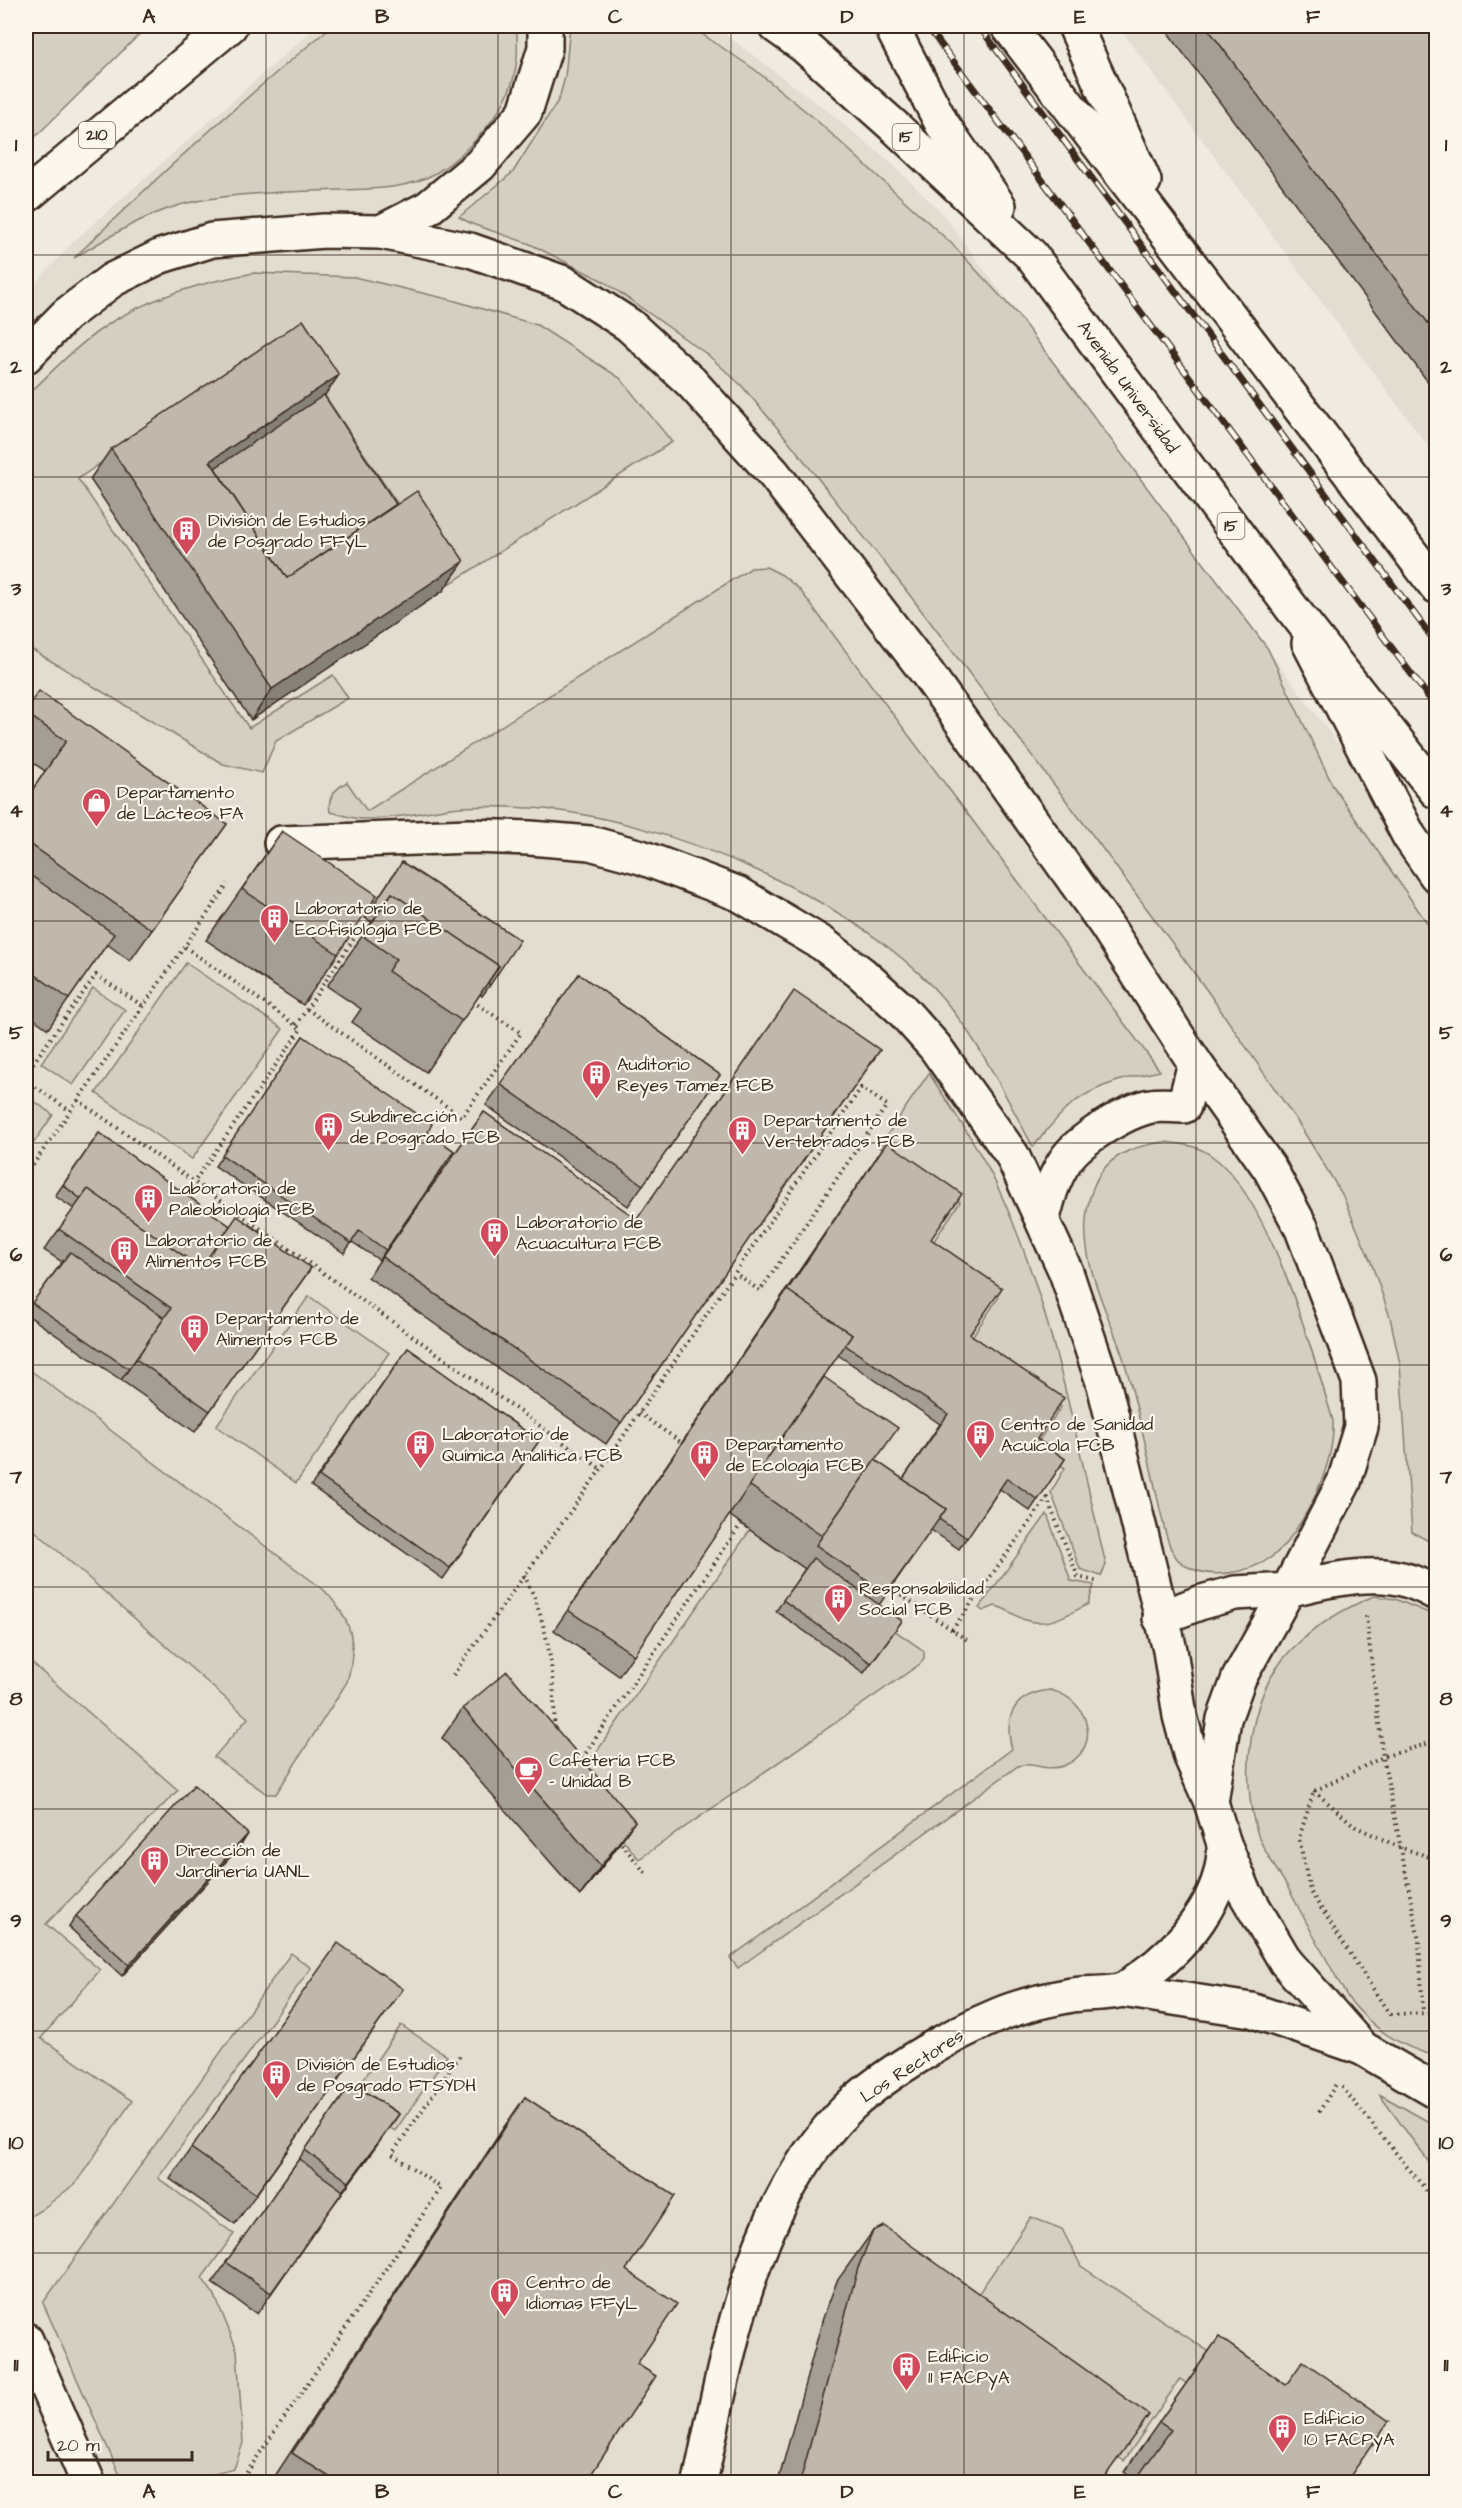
<svg xmlns="http://www.w3.org/2000/svg" width="1462" height="2508" font-family="'Architects Daughter',sans-serif">
<rect width="100%" height="100%" fill="#f0ebe0"/>
<filter id="ink" filterUnits="userSpaceOnUse"><feTurbulence type="fractalNoise" baseFrequency=".0167" numOctaves="2"/><feDisplacementMap in="SourceGraphic" scale="12" xChannelSelector="R" yChannelSelector="G"/><feConvolveMatrix kernelMatrix="1 2 1 2 8 2 1 2 1" color-interpolation-filters="sRGB"/></filter>
<g filter="url(#ink)">
<g fill="#e2dcd1">
<path d="M317,26H714L825,109L890,162L942,213L1436,875V2482H26V293L76,239Z"/>
<path d="M1118,26H1436V457Z"/>
</g>
<g fill="#d5cec3" stroke="#887c70" stroke-width="1.5">
<path d="M26,26H148L26,146Z"/>
<path d="M332,26H516C521,66 513,95 487,127C473,144 456,161 436,173C407,190 371,189 339,190C292,192 244,192 197,201C152,209 112,235 74,258C156,177 243,99 332,26Z"/>
<path d="M570,26H690L754,69L814,118L952,244L1017,314L1268,649L1333,786L1436,936V1545L1412,1532L1400,1364L1390,1317L1371,1262L1342,1194L1299,1124L1206,989L1094,837L905,589L791,444L741,385L708,355L603,281L530,244L472,224L459,217L513,172L559,99L565,77Z"/>
<path d="M254,273L354,277L452,300L537,325L620,378L672,442L451,583L284,335L78,479L249,728L333,675L348,698L276,741L262,773L223,764L26,646V397C54,369 86,336 120,317C161,294 208,281 254,273Z"/>
<path d="M766,567L782,575L800,590L1160,1071C1130,1077 1097,1084 1072,1104C1057,1116 1045,1133 1033,1147C1007,1099 984,1050 950,1007C868,902 663,817 532,808C505,807 478,805 451,808C421,812 391,820 361,819C351,818 340,814 330,812C327,797 335,789 347,782L367,811L751,568Z"/>
<path d="M186,963L283,1029L192,1159L96,1093Z"/>
<path d="M93,988L125,1010L73,1085L41,1063Z"/>
<path d="M929,1073C952,1110 981,1150 999,1190C1053,1308 1076,1439 1106,1565L1101,1576L1080,1569L1051,1492L1065,1468L1034,1448L1061,1407L969,1341L999,1297L929,1248L960,1202L879,1147Z"/>
<path d="M26,1095L53,1115L26,1154Z"/>
<path d="M1164,1142C1182,1144 1197,1145 1212,1156C1270,1197 1313,1353 1333,1421C1335,1461 1311,1512 1286,1543C1265,1570 1218,1583 1186,1566C1172,1558 1168,1542 1164,1527C1152,1474 1141,1420 1126,1367C1109,1308 1069,1251 1093,1188C1105,1156 1132,1146 1164,1142Z"/>
<path d="M309,1296L389,1353L296,1483L216,1426Z"/>
<path d="M26,1367L324,1590C352,1620 358,1642 347,1682L276,1794H267L214,1757L248,1718L26,1523Z"/>
<path d="M1047,1514L1071,1581L1094,1585L1088,1604C1070,1614 1046,1628 1025,1620C1014,1616 1007,1608 995,1606L983,1611L979,1608Z"/>
<path d="M750,1530L924,1651V1658L920,1664L639,1859L575,1783Z"/>
<path d="M1374,1596L1395,1599L1436,1616V2056C1399,2047 1372,2028 1348,1998C1327,1961 1307,1924 1287,1886C1277,1870 1264,1852 1258,1835C1239,1778 1248,1694 1291,1650C1316,1625 1342,1609 1374,1596Z"/>
<path d="M26,1658L178,1790L46,1924L100,1970L41,2038L132,2101L76,2183L41,2210L26,2219Z"/>
<path d="M1050,1690C1092,1699 1102,1752 1063,1766C1045,1772 1033,1761 1018,1766L738,1968L730,1958L1012,1749C1003,1716 1014,1694 1050,1690Z"/>
<path d="M291,1953L311,1968L158,2178L234,2234L202,2278L215,2296L237,2350L243,2443L234,2469L184,2482H123L43,2303Z"/>
<path d="M401,2025L447,2056L395,2131L349,2100Z"/>
<path d="M1379,2094L1436,2126V2172Z"/>
<path d="M1031,2217L1062,2229L1081,2266L1272,2394L1249,2427L1180,2379L1124,2461L948,2338Z"/>
</g>
<g fill="none" stroke-linecap="round" stroke-linejoin="round">
<defs>
<g id="minor">
<path d="M381,232L470,250L564,283L629,325L691,382L774,474L927,673L1106,925L1195,1063L1270,1169L1302,1229L1359,1381L1361,1427L1344,1482L1288,1590L1235,1593L1202,1602L1160,1618"/>
<path d="M1309,643L1409,836L1436,875"/>
<path d="M281,843L470,836L530,838L590,843L641,857L739,894L823,944L861,973L900,1008L935,1047L1012,1155L1066,1272L1104,1385L1170,1650L1180,1716L1191,1757L1211,1802L1224,1844L1244,1891L1286,1962L1362,2048"/>
<path d="M1043,1218C1048,1198 1053,1179 1065,1161C1078,1140 1126,1111 1151,1106C1161,1104 1173,1106 1184,1106L1195,1063"/>
<path d="M1211,1802L1224,1719L1239,1678L1288,1590C1318,1582 1361,1572 1392,1577C1408,1579 1423,1586 1436,1593"/>
<path d="M1122,1990L1251,2010L1362,2048L1436,2091"/>
<path d="M700,2482C727,2355 752,2199 851,2105C888,2071 952,2034 998,2015C1019,2006 1050,1999 1072,1995C1086,1993 1111,1994 1122,1990C1128,1988 1135,1981 1141,1977C1182,1949 1226,1897 1224,1844"/>
</g>
<g id="trunk">
<path d="M776,26L804,46L896,128L1031,255L1291,607L1436,791"/>
<path d="M891,26L942,124L999,206"/>
<path d="M1008,26L1436,586"/>
<path d="M1075,26L1144,181"/>
<path d="M26,196L230,26"/>
<path d="M26,356L66,315L112,280L161,256L212,240L324,231L381,232L428,208L480,165L525,112L545,48V26"/>
<path d="M26,2340L88,2482"/>
</g>
</defs>
<use href="#minor" stroke="#3b2a1e" stroke-width="38"/>
<use href="#trunk" stroke="#3b2a1e" stroke-width="38"/>
<g stroke="#3b2a1e" stroke-width="4" stroke-dasharray="1.5 4.5" stroke-linecap="butt">
<path d="M185,947L301,1029L194,1182"/>
<path d="M307,1009L462,1117L521,1033L472,1001"/>
<path d="M296,1025L361,928L368,933"/>
<path d="M26,1073L96,975L143,1006"/>
<path d="M26,1080L70,1111"/>
<path d="M78,1100L601,1469"/>
<path d="M26,1175L228,884"/>
<path d="M639,1413L682,1443"/>
<path d="M524,1575C548,1621 556,1678 554,1730"/>
<path d="M891,1588L967,1640"/>
<path d="M1366,1616L1383,1757L1419,1941L1423,2013"/>
<path d="M952,1630L1047,1498L1078,1577L1099,1582"/>
<path d="M453,1675L601,1469L861,1088L887,1105L760,1291L735,1273"/>
<path d="M579,1763L741,1524"/>
<path d="M1314,1791L1356,1827L1399,1847L1436,1859"/>
<path d="M618,1839L646,1874"/>
<path d="M1391,2014L1436,2013"/>
<path d="M1390,2015L1310,1891L1299,1838L1314,1791L1383,1757L1436,1741"/>
<path d="M1342,2087L1436,2202"/>
<path d="M1319,2112L1336,2084"/>
<path d="M243,2478L249,2482"/>
<path d="M226,2482L243,2478L441,2188L392,2154L461,2054"/>
</g>
<use href="#minor" stroke="#fbf7ec" stroke-width="33"/>
<use href="#trunk" stroke="#fbf7ec" stroke-width="33"/>
<defs>
<g id="rail">
<path d="M927,26L1436,707"/>
<path d="M979,26L1436,643"/>
</g>
</defs>
<use href="#rail" stroke="#3b2a1e" stroke-width="7"/>
<use href="#rail" stroke="#fbf7ec" stroke-width="4.5" stroke-dasharray="14" stroke-linecap="butt"/>
</g>
<g fill="#a59e95" stroke="#3b2a1e" stroke-width="1.5" fill-rule="evenodd">
<path d="M1163,26H1437V394Z"/>
<path d="M324,396L396,504L464,561L443,591L251,720L90,479L111,449Z"/>
<path d="M26,709L227,824L130,961L107,944L48,1029L26,1013V799L45,771L26,758Z"/>
<path d="M282,831L338,954L303,1005L206,940Z"/>
<path d="M395,872L490,985L482,996L480,994L426,1072L352,1022L361,1009L327,986L372,922L365,918Z"/>
<path d="M579,974L720,1075L628,1206L486,1105Z"/>
<path d="M303,1036L428,1132L454,1151L379,1260L352,1242L344,1253L215,1166Z"/>
<path d="M880,1050L606,1444L368,1277L484,1112L636,1219Z"/>
<path d="M99,1133L230,1226L311,1268L195,1432L121,1380L129,1369L121,1380L26,1314V1312L62,1262L44,1250L74,1209L55,1196Z"/>
<path d="M887,1142L931,1239L970,1334L1037,1439L1065,1459L1030,1511L1000,1489L959,1549L931,1530L879,1605L902,1621L864,1673L776,1611L805,1569L729,1515L619,1676L554,1630ZM838,1355L940,1424L903,1479L875,1460L779,1442Z"/>
<path d="M408,1348L539,1441L443,1579L311,1486Z"/>
<path d="M463,1708L635,1821L614,1851L580,1896L442,1738Z"/>
<path d="M241,1845L122,1976L69,1927L76,1916Z"/>
<path d="M403,1989L235,2224L170,2179L191,2148Z"/>
<path d="M352,2083L399,2114L328,2212L257,2314L212,2283Z"/>
<path d="M525,2097L626,2270L637,2364L586,2482H271L504,2127Z"/>
<path d="M873,2231L1102,2482H778L823,2318L837,2281Z"/>
<path d="M1219,2337L1286,2385L1389,2421L1136,2480L1124,2472Z"/>
</g>
<g fill="#868179" stroke="#3b2a1e" stroke-width="1.5">
<path d="M339,375L318,405L194,487L210,461Z"/>
<path d="M464,561L443,591L251,720L272,689Z"/>
<path d="M635,1821L614,1851L580,1896L601,1866Z"/>
<path d="M248,1834L241,1845L122,1976L129,1965Z"/>
<path d="M399,2114L378,2144L328,2212L349,2182Z"/>
</g>
<g fill="#c0b8ad" stroke="#3b2a1e" stroke-width="1.5">
<path d="M1206,26H1437V335Z"/>
<path d="M303,320L339,375L210,461L287,578L417,491L464,561L272,689L111,449Z"/>
<path d="M324,395L396,504L287,578L215,468Z"/>
<path d="M39,691L227,824L152,930L26,841V799L66,741L26,713V709Z"/>
<path d="M282,831L377,895L338,954L242,889Z"/>
<path d="M402,862L520,940L490,985L488,983L499,966L392,893L379,911L372,907Z"/>
<path d="M26,872L114,934L69,999L26,968Z"/>
<path d="M392,893L499,966L462,1021L388,971L396,959L363,936Z"/>
<path d="M579,974L720,1075L643,1185L500,1084Z"/>
<path d="M794,991L880,1050L621,1423L382,1257L484,1112L637,1219Z"/>
<path d="M303,1036L432,1124L428,1132L454,1151L386,1250L359,1231L351,1243L222,1155Z"/>
<path d="M99,1133L230,1226L201,1268L88,1189L81,1199L63,1185Z"/>
<path d="M887,1142L962,1194L931,1239L1002,1288L970,1334L1064,1398L1037,1439L1065,1459L1038,1500L1007,1478L967,1538L939,1519L946,1509L903,1479L948,1414L845,1345L852,1335L787,1290L780,1301Z"/>
<path d="M88,1189L201,1268L237,1216L311,1268L210,1411L136,1359L171,1308L59,1229Z"/>
<path d="M70,1252L164,1318L129,1369L32,1303Z"/>
<path d="M787,1290L852,1335L634,1655L568,1610Z"/>
<path d="M408,1348L539,1441L450,1568L319,1476Z"/>
<path d="M824,1377L898,1428L822,1536L749,1485Z"/>
<path d="M875,1460L946,1509L886,1594L816,1545Z"/>
<path d="M813,1558L902,1621L871,1663L783,1600Z"/>
<path d="M507,1671L635,1821L601,1866L463,1708Z"/>
<path d="M194,1785L248,1834L129,1965L76,1916Z"/>
<path d="M338,1943L403,1989L256,2194L191,2148Z"/>
<path d="M352,2083L399,2114L349,2182L305,2150Z"/>
<path d="M525,2097L675,2196L626,2270L677,2304L637,2364L656,2376L586,2482H337L292,2453Z"/>
<path d="M299,2159L343,2191L271,2293L226,2262Z"/>
<path d="M884,2226L1149,2415L1101,2482H936L927,2476L923,2482H800L858,2268L873,2231Z"/>
<path d="M1219,2337L1286,2385L1303,2361L1389,2421L1346,2482H1134L1171,2430L1159,2422Z"/>
</g>
</g>
<path fill="none" stroke="#3b2a1e" stroke-width="1.5" stroke-opacity="0.55" d="M266,26V2482M498,26V2482M731,26V2482M964,26V2482M1196,26V2482M26,255H1436M26,477H1436M26,699H1436M26,921H1436M26,1143H1436M26,1365H1436M26,1587H1436M26,1809H1436M26,2031H1436M26,2253H1436"/>
<defs>
<symbol id="building-pin" viewBox="-11 -11 22 30"><path d="M0 17L-7.5 6A9.5 9.5 0 1 1 7.5 6Z" fill="#d1495b" stroke="#fbf7ec"/><path d="M-4-6H4V6H1V3H-1V6H-4ZM-2.5-4.3h1.7v1.8h-1.7ZM.8-4.3h1.7v1.8H.8ZM-2.5-1h1.7V.8h-1.7ZM.8-1h1.7V.8H.8Z" fill="#fff"/></symbol>
<symbol id="shop-pin" viewBox="-11 -11 22 30"><path d="M0 17L-7.5 6A9.5 9.5 0 1 1 7.5 6Z" fill="#d1495b" stroke="#fbf7ec"/><path d="M-5-2.5h2.3a2.7 3.5 0 0 1 5.4 0H5L5.5 6h-11ZM-1.5-2.5h3a1.5 2.3 0 0 0-3 0Z" fill="#fff"/></symbol>
<symbol id="cafe-pin" viewBox="-11 -11 22 30"><path d="M0 17L-7.5 6A9.5 9.5 0 1 1 7.5 6Z" fill="#d1495b" stroke="#fbf7ec"/><path d="M-5.5-4.5H6V0H3Q3 3.5 0 3.5H-2.5Q-5.5 3.5-5.5 0ZM3-3.2v2h1.7v-2ZM-6 4.5H4V6H-6Z" fill="#fff"/></symbol>
</defs>
<g fill-rule="evenodd">
<use href="#building-pin" x="170" y="514" width="33" height="45"/>
<use href="#shop-pin" x="80" y="786" width="33" height="45"/>
<use href="#building-pin" x="258" y="902" width="33" height="45"/>
<use href="#building-pin" x="580" y="1058" width="33" height="45"/>
<use href="#building-pin" x="312" y="1110" width="33" height="45"/>
<use href="#building-pin" x="726" y="1114" width="33" height="45"/>
<use href="#building-pin" x="132" y="1182" width="33" height="45"/>
<use href="#building-pin" x="478" y="1216" width="33" height="45"/>
<use href="#building-pin" x="108" y="1234" width="33" height="45"/>
<use href="#building-pin" x="178" y="1312" width="33" height="45"/>
<use href="#building-pin" x="964" y="1418" width="33" height="45"/>
<use href="#building-pin" x="404" y="1428" width="33" height="45"/>
<use href="#building-pin" x="688" y="1438" width="33" height="45"/>
<use href="#building-pin" x="822" y="1582" width="33" height="45"/>
<use href="#cafe-pin" x="512" y="1754" width="33" height="45"/>
<use href="#building-pin" x="138" y="1844" width="33" height="45"/>
<use href="#building-pin" x="260" y="2058" width="33" height="45"/>
<use href="#building-pin" x="488" y="2276" width="33" height="45"/>
<use href="#building-pin" x="890" y="2350" width="33" height="45"/>
<use href="#building-pin" x="1266" y="2412" width="33" height="45"/>
</g>
<g text-anchor="middle" dominant-baseline="central" stroke-width="4.5" stroke-linejoin="round" paint-order="stroke">
<g fill="#fbf7ec" stroke="#75685c" stroke-width="1.5">
<rect x="79" y="122" width="36" height="26" rx="4.5"/>
<rect x="892.5" y="124" width="27" height="26" rx="4.5"/>
<rect x="1217.5" y="513" width="27" height="26" rx="4.5"/>
</g>
<g font-size="16" font-weight="bold" fill="#3b2a1e">
<text x="97" y="135">210</text>
<text x="906" y="137">15</text>
<text x="1231" y="526">15</text>
</g>
<g font-size="18" fill="#3b2a1e" stroke="#fbf7ec">
<text transform="translate(1128 387) rotate(54)">Avenida Universidad</text>
<text transform="translate(912 2066) rotate(-33)">Los Rectores</text>
</g>
<g font-size="18" fill="#3b2a1e" stroke="#fbf7ec" text-anchor="start">
<text x="208" y="520">División de Estudios<tspan x="208" dy="21">de Posgrado FFyL</tspan></text>
<text x="117" y="792">Departamento<tspan x="117" dy="21">de Lácteos FA</tspan></text>
<text x="295" y="908">Laboratorio de<tspan x="295" dy="21">Ecofisiología FCB</tspan></text>
<text x="617" y="1064">Auditorio<tspan x="617" dy="21">Reyes Tamez FCB</tspan></text>
<text x="350" y="1116">Subdirección<tspan x="350" dy="21">de Posgrado FCB</tspan></text>
<text x="764" y="1120">Departamento de<tspan x="764" dy="21">Vertebrados FCB</tspan></text>
<text x="169" y="1188">Laboratorio de<tspan x="169" dy="21">Paleobiología FCB</tspan></text>
<text x="516" y="1222">Laboratorio de<tspan x="516" dy="21">Acuacultura FCB</tspan></text>
<text x="145" y="1240">Laboratorio de<tspan x="145" dy="21">Alimentos FCB</tspan></text>
<text x="216" y="1318">Departamento de<tspan x="216" dy="21">Alimentos FCB</tspan></text>
<text x="1001" y="1424">Centro de Sanidad<tspan x="1001" dy="21">Acuícola FCB</tspan></text>
<text x="442" y="1434">Laboratorio de<tspan x="442" dy="21">Química Analítica FCB</tspan></text>
<text x="726" y="1444">Departamento<tspan x="726" dy="21">de Ecología FCB</tspan></text>
<text x="859" y="1588">Responsabilidad<tspan x="859" dy="21">Social FCB</tspan></text>
<text x="549" y="1760">Cafetería FCB<tspan x="549" dy="21">- Unidad B</tspan></text>
<text x="176" y="1850">Dirección de<tspan x="176" dy="21">Jardinería UANL</tspan></text>
<text x="297" y="2064">División de Estudios<tspan x="297" dy="21">de Posgrado FTSYDH</tspan></text>
<text x="526" y="2282">Centro de<tspan x="526" dy="21">Idiomas FFyL</tspan></text>
<text x="928" y="2356">Edificio<tspan x="928" dy="21">11 FACPyA</tspan></text>
<text x="1304" y="2418">Edificio<tspan x="1304" dy="21">10 FACPyA</tspan></text>
</g>
</g>
<rect width="1462" height="2508" fill="none" stroke="#fbf7ec" stroke-width="66"/>
<path d="M48 2451v9h144v-9" fill="none" stroke="#3b2a1e" stroke-width="3"/>
<text x="57" y="2451" font-size="18" fill="#3b2a1e" stroke="#fbf7ec" stroke-width="4.5" paint-order="stroke">20 m</text>
<rect x="33" y="33" width="1396" height="2442" fill="none" stroke="#3b2a1e" stroke-width="2"/>
<g font-size="20" text-anchor="middle" font-weight="bold" fill="#3b2a1e">
<text x="149" y="23">A</text>
<text x="382" y="23">B</text>
<text x="615" y="23">C</text>
<text x="847" y="23">D</text>
<text x="1080" y="23">E</text>
<text x="1313" y="23">F</text>
<text x="16" y="151">1</text>
<text x="1446" y="151">1</text>
<text x="16" y="373">2</text>
<text x="1446" y="373">2</text>
<text x="16" y="595">3</text>
<text x="1446" y="595">3</text>
<text x="16" y="817">4</text>
<text x="1446" y="817">4</text>
<text x="16" y="1039">5</text>
<text x="1446" y="1039">5</text>
<text x="16" y="1261">6</text>
<text x="1446" y="1261">6</text>
<text x="16" y="1483">7</text>
<text x="1446" y="1483">7</text>
<text x="16" y="1705">8</text>
<text x="1446" y="1705">8</text>
<text x="16" y="1927">9</text>
<text x="1446" y="1927">9</text>
<text x="16" y="2149">10</text>
<text x="1446" y="2149">10</text>
<text x="16" y="2371">11</text>
<text x="1446" y="2371">11</text>
<text x="149" y="2498">A</text>
<text x="382" y="2498">B</text>
<text x="615" y="2498">C</text>
<text x="847" y="2498">D</text>
<text x="1080" y="2498">E</text>
<text x="1313" y="2498">F</text>
</g>
</svg>
